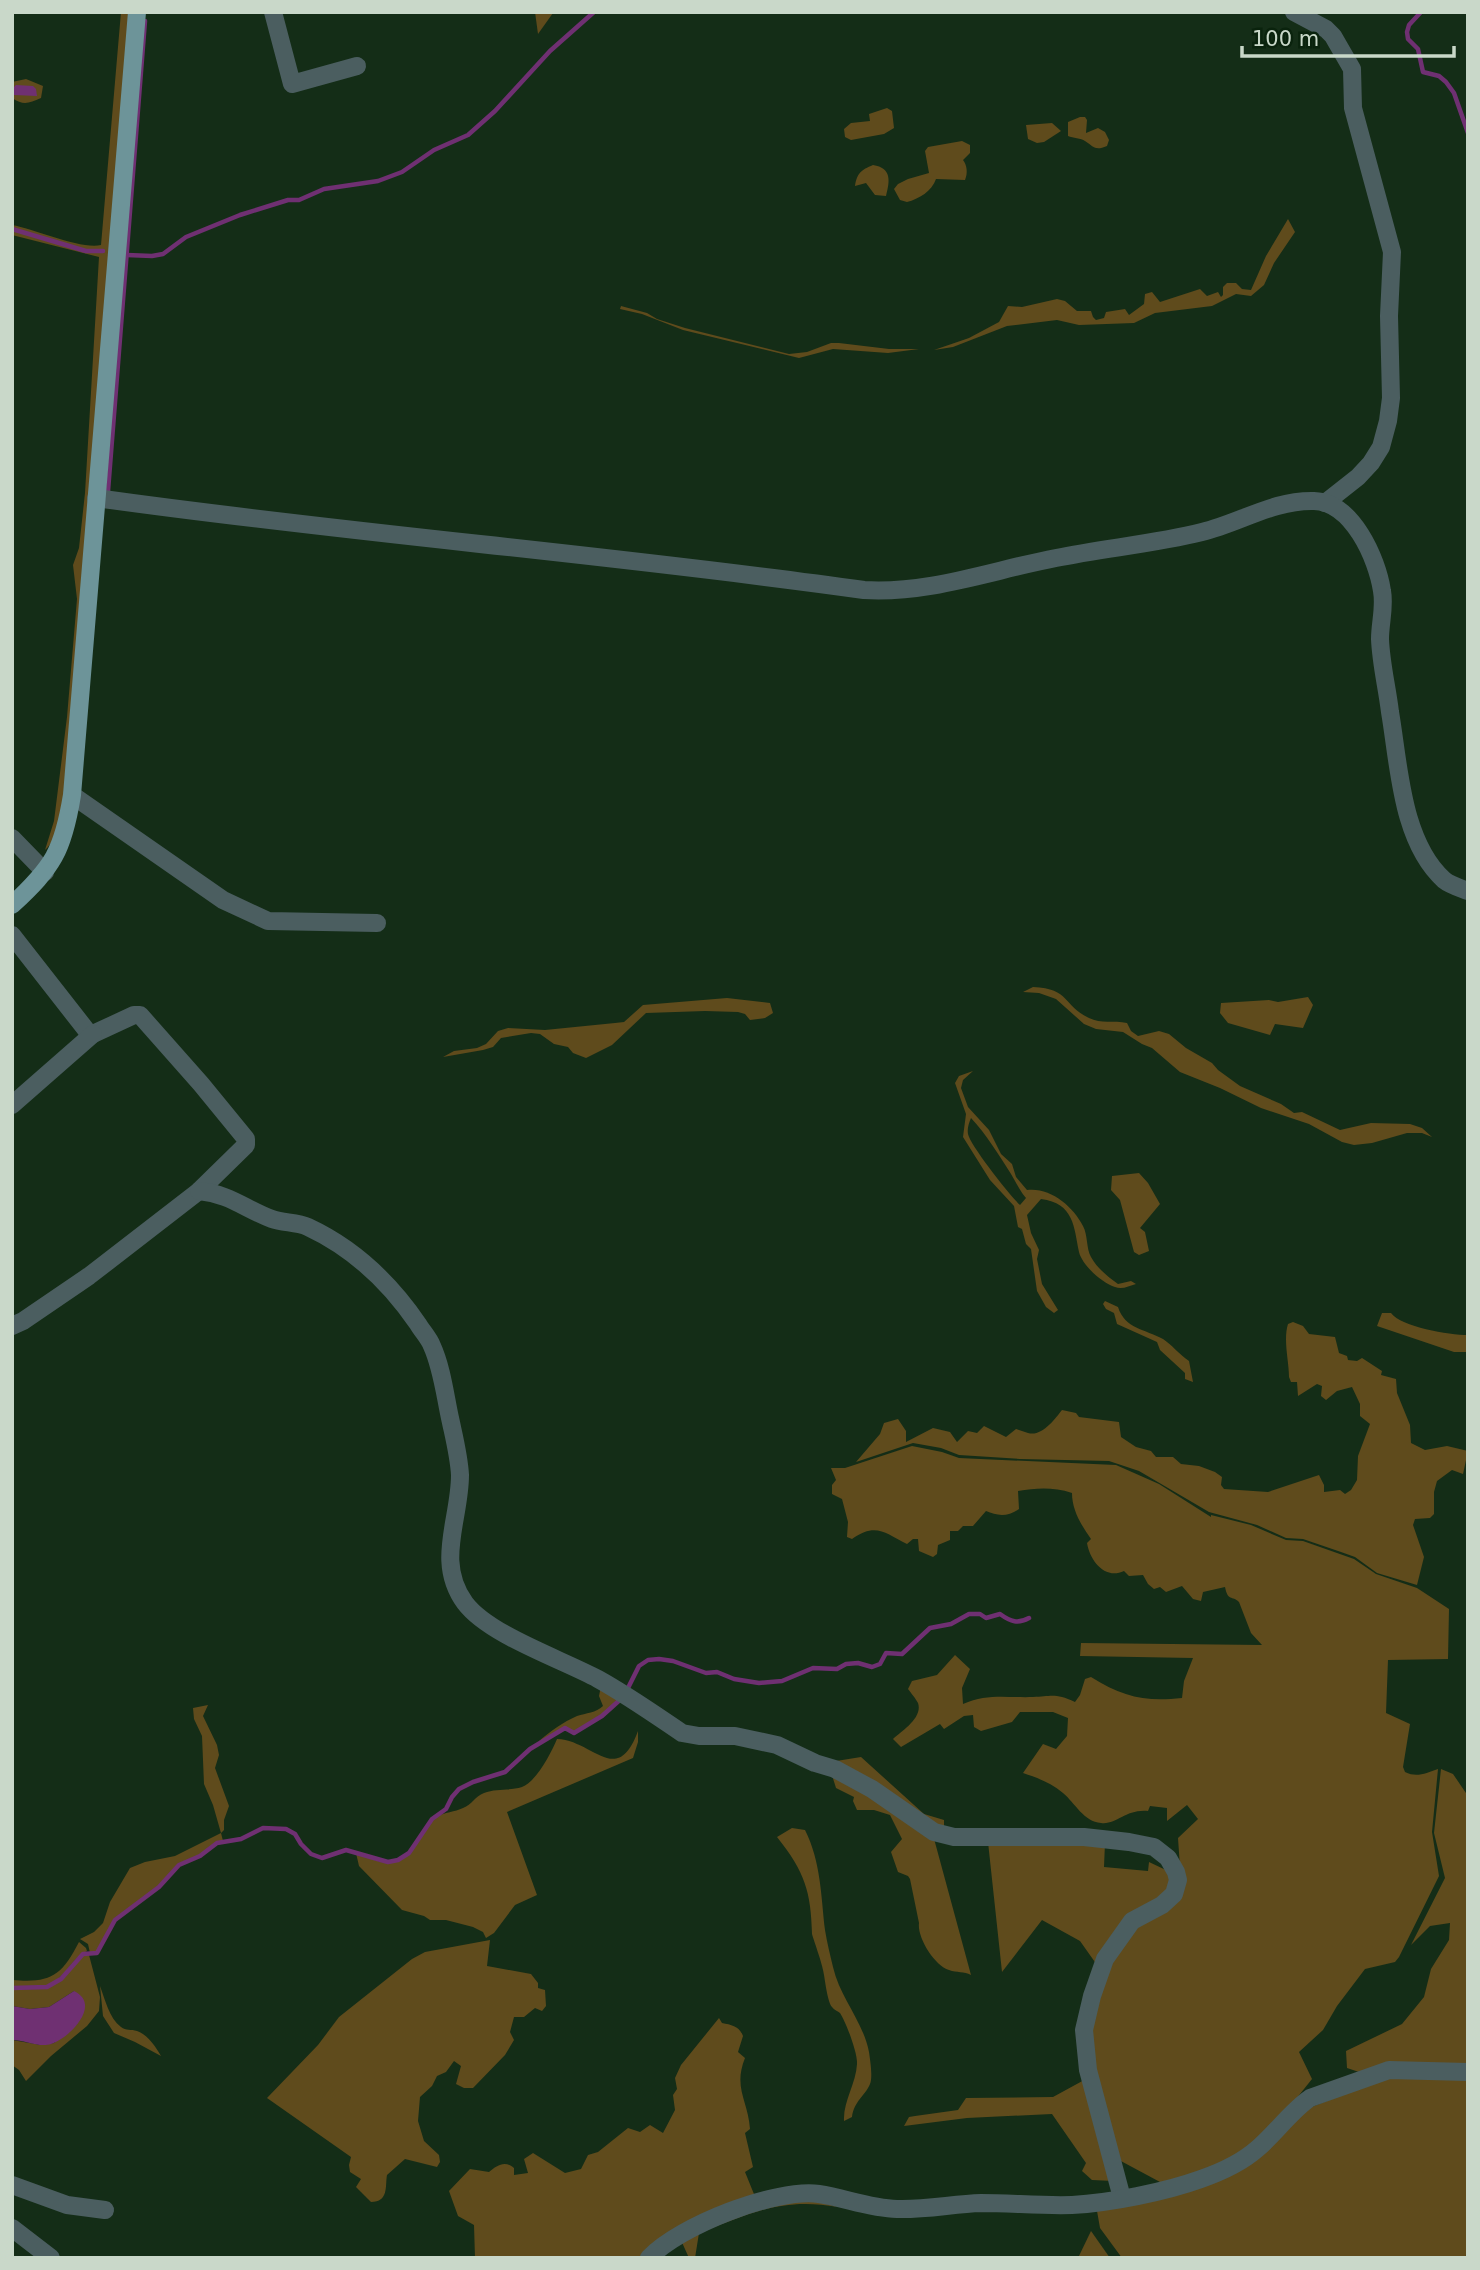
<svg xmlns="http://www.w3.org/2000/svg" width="1480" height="2270" font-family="'DejaVu Sans',sans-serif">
<rect width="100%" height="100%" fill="#142d17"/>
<g fill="#5f4b1c" fill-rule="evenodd">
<path d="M121,12H129L66,789C62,808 60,837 45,850L54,821L67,717L77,599L73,565L79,548L85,493L99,257L12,235V225C35,229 82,250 101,245Z"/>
<path d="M535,12L553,13L538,34Z"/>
<path d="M26,79L43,86L41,98C29,103 24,106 12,98V82Z"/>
<path d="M887,108L892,111L894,128L884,134L851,140L845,137L844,129L851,123L870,121L869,114Z"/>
<path d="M1080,117H1085L1087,120L1086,133L1098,128L1105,132L1109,140L1107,146C1095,151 1094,147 1085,141C1081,138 1073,138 1068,136V122Z"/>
<path d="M1052,123L1061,131L1044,142L1037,143L1028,139L1026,125Z"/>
<path d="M962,141L970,145V153L963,160C967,165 968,173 965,180L936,179C932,191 919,199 907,202L900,200L894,189L898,184L908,179L929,173L925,151L928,147Z"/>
<path d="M873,165C892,168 890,181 886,196L875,195L866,183L855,186C857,173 861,170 873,165Z"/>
<path d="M1288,219L1295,232L1274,263L1264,285L1251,296L1236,294L1212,306L1155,313L1134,323L1079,325L1057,320L1007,326L953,347L934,350L969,338L999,322L1008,306L1022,307L1057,299L1065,301L1077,311H1091L1093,317L1096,320L1104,318L1106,312L1125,309L1129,315L1144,304L1145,294L1152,292L1160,302L1200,289L1207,296L1218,292L1221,297L1223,295V287L1227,283H1236L1242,289L1251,290L1266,256Z"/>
<path d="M621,306L647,313L657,319L685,328L789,354L807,352L831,343H839L889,349H919L888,353L833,349L799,358L683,330L642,314L620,309Z"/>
<path d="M1033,987C1071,989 1062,1005 1089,1018C1101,1024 1114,1020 1127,1023L1131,1031L1138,1036L1159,1031L1169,1034L1186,1048L1212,1063L1218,1070L1240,1086L1281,1104L1294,1113L1302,1112L1340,1130L1371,1123L1410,1124L1422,1128L1432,1137L1422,1133H1407L1372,1143L1354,1145L1342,1142L1309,1124L1261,1108L1220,1088L1180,1072L1152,1048L1142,1044L1123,1032L1096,1029L1084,1024L1056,999L1039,993L1023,992Z"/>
<path d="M1308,997L1313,1005L1303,1028L1275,1024L1270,1035L1228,1023L1220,1013L1221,1003L1269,1000L1278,1002Z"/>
<path d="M727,998L770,1003L773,1013L765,1018L750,1020L745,1014L738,1012L705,1011L646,1013L612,1045L586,1058L573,1053L568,1047L554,1044L540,1034L531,1033L501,1038L493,1047L483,1050L443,1057L454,1051L477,1048L486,1044L498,1031L508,1028L545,1030L615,1023L624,1022L643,1005Z"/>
<path d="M973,1071L963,1080L961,1088L968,1107L989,1130L1001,1154L1012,1164L1016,1177L1027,1190C1050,1187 1073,1206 1083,1226C1088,1235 1086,1248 1091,1257C1097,1268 1108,1277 1118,1284L1131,1281L1136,1284C1129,1286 1122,1290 1115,1287C1102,1283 1082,1265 1079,1252C1074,1227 1074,1203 1041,1199L1027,1215L1031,1233L1039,1250L1037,1259L1042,1284L1058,1310L1054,1313L1046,1307L1037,1291L1031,1249L1026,1244L1022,1229L1018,1227L1014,1206L990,1180L963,1137L966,1114L955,1083L959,1076ZM971,1118C986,1134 999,1155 1011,1174C1016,1182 1019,1190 1026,1198L1020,1205C1011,1197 970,1145 968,1134C967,1128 969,1123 971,1118Z"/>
<path d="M1139,1173L1148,1183L1160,1204L1140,1228L1145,1232L1149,1251L1139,1255L1134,1252L1120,1200L1111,1190L1112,1176Z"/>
<path d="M1105,1301L1118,1307C1125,1329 1145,1329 1163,1339C1171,1344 1180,1355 1189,1361L1193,1382L1185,1379V1373L1160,1350L1157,1342L1117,1324L1114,1313L1106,1309L1103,1304Z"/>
<path d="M1382,1313H1391C1401,1327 1449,1335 1468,1335V1352H1454L1377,1326Z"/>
<path d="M1293,1322L1303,1326L1309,1334L1335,1337L1339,1353L1347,1356L1348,1360L1357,1361L1362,1358L1382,1371L1381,1375L1396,1379L1397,1393L1410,1425L1411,1443L1425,1450L1447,1446L1468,1451L1463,1474L1452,1470L1437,1481L1434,1492V1514L1430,1518L1415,1519L1413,1525L1424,1557L1417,1585L1377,1573L1355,1557L1341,1552L1303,1539L1286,1538L1257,1525L1209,1512L1139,1471L1109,1461L1020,1459L959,1455L941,1448L913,1443L856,1462L880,1434L884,1423L898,1419L906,1431V1442L933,1428L950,1432L957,1442L968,1431L977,1433L984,1426L1006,1437L1016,1429C1020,1430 1024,1432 1028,1433C1042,1437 1055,1419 1062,1410L1076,1413L1079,1417L1119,1422L1121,1437L1136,1447L1151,1451L1156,1457H1173L1181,1464L1199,1466L1215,1472L1222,1477L1221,1485L1224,1489L1268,1492L1319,1475L1324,1485V1492L1340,1490L1345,1494L1351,1490L1357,1480L1358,1456L1370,1424L1360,1416V1404L1352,1387L1337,1391L1326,1400L1321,1396L1322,1386L1317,1384L1298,1396L1297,1382H1291L1289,1377C1289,1361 1283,1340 1288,1324Z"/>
<path d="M912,1446L942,1452L959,1458L1116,1465L1159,1484L1211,1517V1515L1251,1525L1286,1540L1303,1541L1354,1559L1376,1574L1417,1588L1449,1609L1448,1659L1388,1660L1386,1713L1410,1724L1403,1767L1405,1772C1417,1778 1426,1773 1438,1769L1432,1832L1439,1876L1399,1957L1395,1962L1365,1969L1337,2006L1323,2030L1299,2052L1312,2079L1284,2114L1238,2159L1175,2183L1160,2182L1119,2160L1096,2074L1091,2037L1097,2002L1111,1961L1138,1927L1178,1902L1180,1867L1178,1838L1198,1819L1187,1805L1167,1821V1808L1150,1806L1148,1811C1125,1809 1117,1825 1101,1823C1084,1822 1075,1803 1063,1793C1051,1783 1038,1778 1023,1773L1043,1744L1056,1749L1067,1736L1068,1718L1053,1712H1020L1012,1722L981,1731L974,1727L973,1715L964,1716L944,1729L940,1724L901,1747L893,1739C902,1731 923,1718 918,1703C916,1699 911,1693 908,1689L912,1681L937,1675L955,1655L970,1669L962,1688L963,1704C988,1693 1007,1698 1033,1697C1052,1696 1056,1693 1075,1702L1080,1695L1085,1679L1091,1677C1123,1697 1145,1702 1182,1698L1184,1681L1193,1658L1080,1656L1081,1643L1262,1645L1251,1633L1239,1602C1232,1595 1228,1602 1225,1587L1203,1592L1201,1601L1193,1599L1182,1586L1166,1592L1160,1587L1154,1589L1148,1584L1143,1575L1129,1576L1124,1571C1105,1580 1090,1561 1087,1543L1091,1539C1081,1525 1072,1510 1072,1493C1053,1487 1037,1488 1018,1491L1019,1509C1008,1517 997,1516 986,1511L973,1526H963L958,1531H950V1540L938,1545L937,1554L933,1557L919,1551L918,1539H913L907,1544C885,1533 876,1522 852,1539L847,1537L848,1522L842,1499L832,1494V1485L836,1480L831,1468H845Z"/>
<path d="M601,1686L622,1697L601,1716L574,1732L564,1728L550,1738L539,1741C551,1731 563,1722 577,1716C586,1713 596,1713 603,1706L599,1696Z"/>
<path d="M208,1705L203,1716L217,1745L219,1755L215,1768L229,1806L224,1820V1830L221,1833L223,1841L217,1843L200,1856L178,1865L158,1886L114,1920L97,1952L90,1953L88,1944L80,1939L94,1932L103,1923L110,1902L130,1868L145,1862L175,1856L221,1833L213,1805L204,1784L202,1736L194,1719L193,1708Z"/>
<path d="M638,1731V1742L633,1758L507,1812L537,1895L515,1905L494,1933L486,1938L483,1932L473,1927L446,1920H430L424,1916L402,1910L359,1866L356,1853C370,1858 384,1866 398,1861C420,1852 421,1827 437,1817C444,1812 455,1812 463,1808C472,1805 475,1796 484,1793C496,1788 510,1791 522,1787C537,1781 551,1753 557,1739C593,1740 617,1788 638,1731Z"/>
<path d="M861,1757L924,1814L944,1820V1830L830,1762Z"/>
<path d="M1441,1769L1453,1774L1468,1796V2067L1359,2072L1347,2068L1346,2051L1402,2024L1424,1997L1431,1969L1449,1940L1450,1923L1430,1926L1411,1945L1445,1878L1434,1833Z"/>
<path d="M831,1772L933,1835L971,1975C964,1971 957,1973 949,1970C934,1965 917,1937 919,1923L910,1879L908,1876L898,1872L891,1852L902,1839L890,1815L874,1810H857L853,1801L854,1797L836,1788Z"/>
<path d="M792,1828L805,1830C821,1862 821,1896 825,1930C827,1942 830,1955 833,1967C840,1998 863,2021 869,2052C870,2059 873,2077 870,2084C865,2096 854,2101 852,2117L844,2121C843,2101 856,2084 857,2064C858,2054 846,2022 840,2013C838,2011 834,2010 832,2007C827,2001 825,1978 823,1970C822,1963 813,1938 812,1934C811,1892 805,1872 777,1837Z"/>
<path d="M988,1842L1105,1843L1104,1867L1148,1871L1149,1862L1168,1871L1172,1887L1097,1965L1080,1941L1042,1920L1002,1972Z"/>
<path d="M490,1940L487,1966L531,1974L538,1983V1988L545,1990L546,2006L542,2011L535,2008L524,2017H514L510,2032L514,2040L505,2055L473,2088H464L456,2084L461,2066L454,2061L446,2072L437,2076L432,2086L420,2097L418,2121L424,2141L439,2155L440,2162L437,2167L405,2159L387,2175C385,2186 389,2202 371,2202L356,2187L361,2179L350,2172L349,2165L351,2157L267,2098L318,2045L339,2017L412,1959L425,1952Z"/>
<path d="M79,1942L86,1948L87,1951C71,1958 65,1980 47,1985C37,1988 23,1986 12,1986V1980C50,1983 61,1977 79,1942Z"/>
<path d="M89,1955L100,1997L99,2011L87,2026L51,2056L26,2081L19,2070L12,2065V2040L41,2045L54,2043L77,2024L74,1991L49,2007L30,2009L12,2006V1989L48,1988L62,1980L83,1956Z"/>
<path d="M100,1986C105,1999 109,2018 121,2027C126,2031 131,2029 137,2031C148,2035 156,2047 161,2056L135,2042L114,2033L103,2016Z"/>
<path d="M719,2018L722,2023C732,2025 739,2026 743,2036L738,2052L745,2058C733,2088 748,2100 750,2129L745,2133L753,2167L745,2172L756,2199L643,2258H475L474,2225L458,2216L449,2191L470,2169L489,2172C497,2165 505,2160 514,2168V2175L528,2173L524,2159L533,2153L565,2173L581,2169L588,2155L598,2152L628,2128L640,2132L650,2125L663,2133L675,2110L673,2095L677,2089L675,2078L681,2065Z"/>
<path d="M1393,2075L1468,2079V2253L1464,2258H1122L1100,2228L1097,2211L1216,2182L1309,2108Z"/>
<path d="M1086,2079L1114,2181L1092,2180L1082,2171L1086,2163L1052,2114L967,2118L904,2126L909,2117L915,2116L958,2110L966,2098L1053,2097Z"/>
<path d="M805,2198L838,2207C782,2197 751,2213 699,2233L695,2258H689L680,2238L724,2220Z"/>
<path d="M1091,2231L1110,2258H1078Z"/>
</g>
<g fill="#6f3072">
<path d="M16,85L33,86L36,89L37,96L14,95L13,88Z"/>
<path d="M74,1991C103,2005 68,2039 51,2044C40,2048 24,2040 12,2040V2006L30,2009L49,2007Z"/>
</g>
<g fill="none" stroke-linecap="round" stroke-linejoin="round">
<g stroke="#6f3072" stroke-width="4.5">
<path d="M1421,12L1409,25L1407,32L1408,39L1418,49L1423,72L1439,76L1446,82L1454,93L1468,133"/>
<path d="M12,229L86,251H103"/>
<path d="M127,255L152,256L163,254L186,237L240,215L288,200H299L324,189L378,181L402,172L434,150L468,135L495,111L550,51L594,12"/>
<path d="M108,491L145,21"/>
<path d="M627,1690L639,1666L648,1660L659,1659L673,1661L706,1673L717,1672L734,1679L759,1683L782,1681L813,1668L837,1669L846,1664L858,1663L872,1667L880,1664L886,1653L902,1654L930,1628L951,1624L969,1614H980L986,1618L1000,1614C1011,1622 1018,1624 1029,1618"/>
<path d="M12,1988L47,1987L61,1979L83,1954L97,1953L115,1920L159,1887L179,1865L200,1856L217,1843L241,1839L263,1828L286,1829L295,1834L301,1844L311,1854L322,1858L346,1850L388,1862L398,1860L409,1853L432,1819L446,1809L452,1797L459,1789L473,1782L505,1772L530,1749L565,1728L574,1733L602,1716L622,1698"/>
</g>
<g stroke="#4b5e60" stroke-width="18">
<path d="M273,12L292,84L357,66"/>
<path d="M1294,12L1326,29L1333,36L1352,69L1353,108L1392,252L1389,316L1391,398L1388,421L1381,447L1371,463L1358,477L1325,503"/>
<path d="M96,498C351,534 609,554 864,590C929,594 993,570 1056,558C1104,548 1154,544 1202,532C1240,523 1273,500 1314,501C1352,502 1377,558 1382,591C1385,607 1380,623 1380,639C1381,664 1387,687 1390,712C1399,764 1401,841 1444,880C1450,885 1460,888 1468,891"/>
<path d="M72,795L223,900L268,921L377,923"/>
<path d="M12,838L45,872"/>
<path d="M12,935L87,1031L93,1034L134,1015H140L201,1084L246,1139V1145L199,1191L89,1276L23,1321L12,1326"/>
<path d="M12,1105L93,1034"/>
<path d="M199,1191C230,1194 245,1209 272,1219C283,1223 297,1222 308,1227C353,1248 390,1283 418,1324C422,1331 429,1338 432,1346C442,1368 445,1395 450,1418C454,1437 459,1456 460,1475C460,1520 435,1562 465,1603C489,1635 561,1659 598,1679C627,1695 654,1714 682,1733L699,1736H735L777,1745L815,1763L835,1769L872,1789L934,1832L954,1837H1084L1129,1842L1154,1847L1168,1858L1176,1872L1178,1880L1174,1894L1162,1905L1132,1921L1105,1959L1092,1996L1084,2030L1088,2070L1122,2198"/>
<path d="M12,2185L67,2205L105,2210"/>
<path d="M12,2228L51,2258"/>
<path d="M649,2258C679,2226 775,2188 819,2194C845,2198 870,2208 897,2209C925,2210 953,2204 981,2203C1012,2203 1041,2206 1072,2205C1110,2203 1165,2192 1201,2179C1221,2172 1241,2163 1257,2149C1276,2133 1290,2112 1310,2098L1389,2070L1468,2072"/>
</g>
<path stroke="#6d9499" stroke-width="18" d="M12,905C53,867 63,851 72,795L137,12"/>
</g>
<rect width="1480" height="2270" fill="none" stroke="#c9d8c9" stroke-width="28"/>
<path d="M1242 46v10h212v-10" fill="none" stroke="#c9d8c9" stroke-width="3.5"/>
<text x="1252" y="46" font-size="21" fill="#c9d8c9" stroke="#0a230d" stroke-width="5" paint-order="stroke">100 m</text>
</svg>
